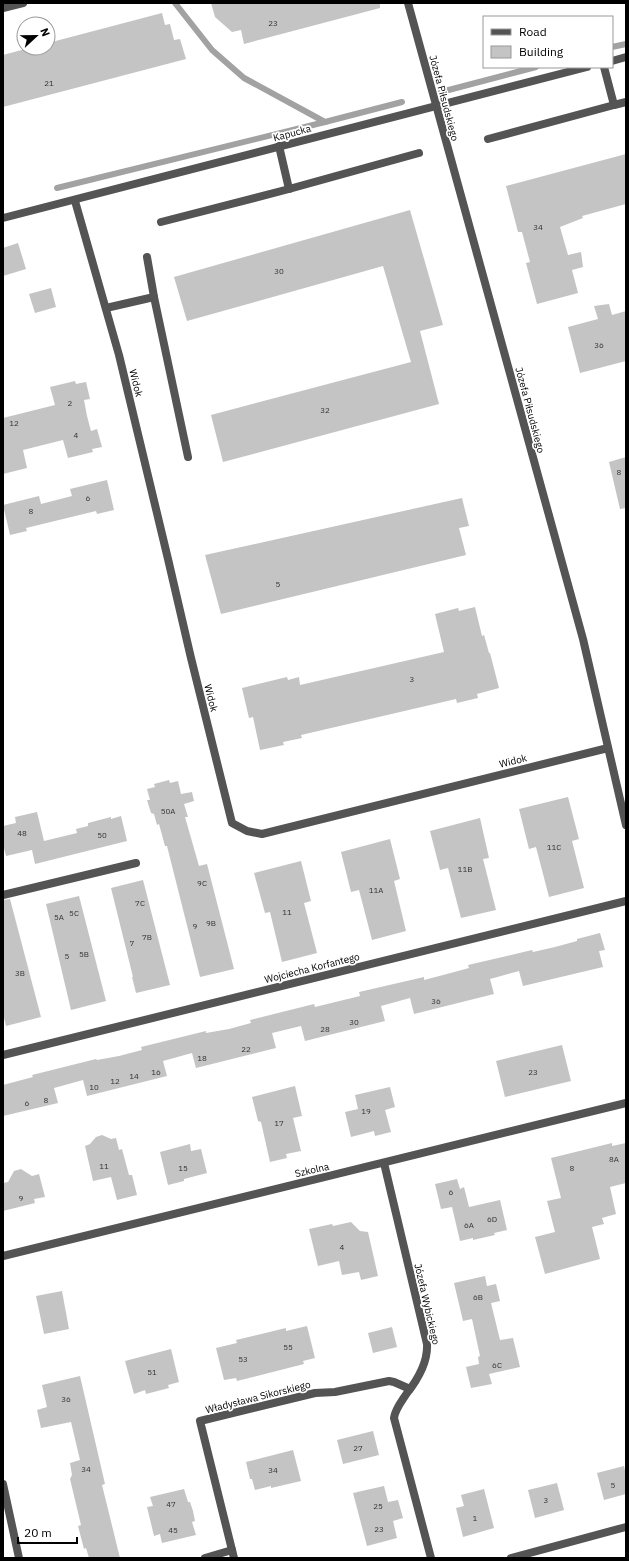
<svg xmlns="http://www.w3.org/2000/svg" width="629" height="1561" font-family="'IBM Plex Sans',sans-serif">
<rect width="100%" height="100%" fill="#fff"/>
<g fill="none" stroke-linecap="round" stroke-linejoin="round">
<g stroke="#a2a2a2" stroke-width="6">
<path d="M175,3L212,50L244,78L325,122L402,102"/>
<path d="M612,47L626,44"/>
<path d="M441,92L536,67"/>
<path d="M57,188L325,122"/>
</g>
</g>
<g fill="#c4c4c4">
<path d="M211,3H380V8L244,44L241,30L232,32L215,17Z"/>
<path d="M162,13L165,25L170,24L174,40L180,39L186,59L3,107V55L29,48H48V43Z"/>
<path d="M626,154V204L582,216L583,218L560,227L568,255L581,252L583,267L572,270L578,293L537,304L526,263L530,262L522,232H518L506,186Z"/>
<path d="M410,210L443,325L420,331L439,404L223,462L211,415L411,362L383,266L187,321L174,277Z"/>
<path d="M18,243L26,269L3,276V248Z"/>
<path d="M51,288L56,307L35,313L29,294Z"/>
<path d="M609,304L612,315L626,311V361L580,373L568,327L598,319L594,306Z"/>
<path d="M75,381L76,384L86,382L90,399L84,400L87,416L91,431L97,429L102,447L92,449L93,452L68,458L63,440L23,450L27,468L3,474V418L55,405L50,387Z"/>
<path d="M626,457V508L620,509L609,462Z"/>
<path d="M107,480L114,510L97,514L96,511L26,528L27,531L10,535L3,505L39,496L41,504L72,496L70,489Z"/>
<path d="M462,498L469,526L459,528L466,555L221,614L205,555Z"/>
<path d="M475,607L482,636L484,635L489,653H490L499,688L477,694L478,698L457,703L456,699L301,735L302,738L283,742L284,745L260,750L253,717L249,718L242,688L287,677L288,680L299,677L300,685L444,652L435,614L458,608L459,611Z"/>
<path d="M169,780L170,783L178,781L181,794L192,792L194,801L184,804L188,817H185L199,866L207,864L234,969L200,977L167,846H165L159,824L157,825L154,814L151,813L147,800H150L147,789L155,787L154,784Z"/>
<path d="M568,797L579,839L572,841L584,888L549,897L536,847L529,849L519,809Z"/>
<path d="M37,812L44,841L77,833L76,829L88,826V823L111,817V819L121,816L127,841L35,864L32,850L6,856L3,844V826L16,823L15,817Z"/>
<path d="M480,818L489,858L483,859L496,910L461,918L448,868L440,870L430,831Z"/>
<path d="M390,839L400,879L394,881L406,931L372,940L359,890L351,892L341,852Z"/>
<path d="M301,861L311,901L304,903L317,953L282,962L270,912L265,913L254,873Z"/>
<path d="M143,880L170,985L136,993L132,977H133L111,888Z"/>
<path d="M79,896L106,1001L71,1010L46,904Z"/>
<path d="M10,899L41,1017L6,1026L3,1013V900Z"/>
<path d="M600,933L605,950L599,951L603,967L523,986L519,971L490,979L494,994L414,1014L410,998L381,1006L385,1021L305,1041L301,1026L272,1033L276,1048L196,1068L192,1053L163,1061L167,1076L87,1096L83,1080L54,1088L58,1103L3,1116V1085L33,1077L32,1075L96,1059L97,1060L119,1056L142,1050L141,1047L206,1031V1033L229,1029L251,1023L250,1020L314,1004L315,1007L360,996L359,992L424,977V980L447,974L469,968L468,965L532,950L533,952L555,947L577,941V939Z"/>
<path d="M562,1045L571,1081L505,1097L496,1061Z"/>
<path d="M295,1086L302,1116L293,1118L301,1151L286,1154L287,1158L270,1162L261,1122L258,1121L252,1097Z"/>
<path d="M390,1087L395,1107L385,1110L391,1132L375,1136L374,1131L351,1137L345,1112L358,1109L355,1095Z"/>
<path d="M102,1135L111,1139L116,1138L119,1150L122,1149L129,1175H132L137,1195L117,1200L111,1177L93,1181L85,1146L90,1144L96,1137Z"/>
<path d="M612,1143V1146L626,1143V1183L610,1187L616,1214L602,1218L604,1224L592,1227L600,1259L545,1274L535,1237L555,1232L547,1201L561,1198L551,1158Z"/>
<path d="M190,1144L191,1151L201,1149L207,1173L184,1179V1181L168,1185L160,1152Z"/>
<path d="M21,1169L32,1176L39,1174L45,1197L34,1199L35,1203L3,1211V1183L8,1182L14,1171Z"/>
<path d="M457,1179L460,1189L464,1187L469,1207L500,1200L507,1230L494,1233L495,1235L473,1240V1238L460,1241L452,1207L441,1209L435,1184Z"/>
<path d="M351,1222L360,1231L368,1232L378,1276L361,1280L359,1272L342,1275L339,1261L318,1266L309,1229L332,1224L333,1226Z"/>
<path d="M485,1276L487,1286L496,1284L500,1301L491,1303L500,1340L513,1338L520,1367L489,1374L492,1384L471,1388L466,1367L479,1364L478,1357L480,1356L472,1319L463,1321L454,1283Z"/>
<path d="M62,1291L69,1329L44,1334L36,1296Z"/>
<path d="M307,1326L315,1358L303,1361L304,1364L237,1381L236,1378L224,1380L216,1348L237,1343L236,1340L286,1328V1331Z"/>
<path d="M392,1327L397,1347L373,1353L368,1333Z"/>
<path d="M171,1349L179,1382L168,1385L169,1388L146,1394L145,1390L134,1394L125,1361Z"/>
<path d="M80,1376L105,1484L102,1485L120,1558H89L86,1548L84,1549L78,1526L81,1525L70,1479L72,1475L70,1463L80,1460L71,1422L41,1428L37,1410L47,1407L42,1385Z"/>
<path d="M373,1431L379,1455L343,1464L337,1440Z"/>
<path d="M293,1450L301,1481L271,1488V1486L255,1490L252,1479H250L246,1462Z"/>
<path d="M624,1466L626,1475V1494L604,1500L597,1473Z"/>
<path d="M557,1483L564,1510L535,1518L528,1490Z"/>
<path d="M384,1486L388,1502L398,1500L403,1518L393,1521L397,1538L367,1546L353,1493Z"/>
<path d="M184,1489L188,1502H190L193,1511L195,1521L192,1522L196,1535L162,1543L160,1534L154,1536L147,1507L153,1506L150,1497Z"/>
<path d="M484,1489L494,1528L463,1537L456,1508L464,1506L461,1495Z"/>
</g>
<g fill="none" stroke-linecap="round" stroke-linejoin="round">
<g stroke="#545454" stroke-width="8">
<path d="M3,8L23,3"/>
<path d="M604,67L614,105L626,102"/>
<path d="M488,139L614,105"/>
<path d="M279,146L289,189L419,153"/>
<path d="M161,222L289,189"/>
<path d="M154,297L188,457"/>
<path d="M106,308L154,297L147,257"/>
<path d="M3,895L136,863"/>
</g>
<g stroke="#545454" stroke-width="8">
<path d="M408,3L583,639L626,825"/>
<path d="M612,61L626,57"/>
<path d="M75,201L119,355L168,559L191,658L232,823L247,831L262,834L608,748"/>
<path d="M3,218L587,67"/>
<path d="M3,1055L626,901"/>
<path d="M384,1163L427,1344C428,1362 418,1379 407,1393C402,1401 395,1409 394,1418L431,1558"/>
<path d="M3,1256L626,1103"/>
<path d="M3,1484L19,1558"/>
<path d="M205,1558L232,1550"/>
<path d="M234,1558L200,1421L315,1393L335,1392L389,1381L394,1382L410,1389"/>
<path d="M511,1558L626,1527"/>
</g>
</g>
<g text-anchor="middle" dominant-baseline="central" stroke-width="3.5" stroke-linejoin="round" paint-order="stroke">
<g font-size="8" fill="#313131">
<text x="273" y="23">23</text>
<text x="49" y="83">21</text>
<text x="538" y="227">34</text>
<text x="279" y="271">30</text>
<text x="599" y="345">36</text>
<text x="70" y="403">2</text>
<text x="325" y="410">32</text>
<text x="14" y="423">12</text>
<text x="76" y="435">4</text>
<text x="619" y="472">8</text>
<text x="88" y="498">6</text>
<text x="31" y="511">8</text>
<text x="278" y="584">5</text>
<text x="412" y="679">3</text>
<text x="168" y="811">50A</text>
<text x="22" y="833">48</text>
<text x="102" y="835">50</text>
<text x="554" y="847">11C</text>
<text x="465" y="869">11B</text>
<text x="202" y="883">9C</text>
<text x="376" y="890">11A</text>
<text x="140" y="903">7C</text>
<text x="287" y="912">11</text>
<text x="74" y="913">5C</text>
<text x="59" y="917">5A</text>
<text x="211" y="923">9B</text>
<text x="195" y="926">9</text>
<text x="147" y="937">7B</text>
<text x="132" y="943">7</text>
<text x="84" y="954">5B</text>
<text x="67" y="956">5</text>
<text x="20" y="973">3B</text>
<text x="436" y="1001">36</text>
<text x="354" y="1022">30</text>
<text x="325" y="1029">28</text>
<text x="246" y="1049">22</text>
<text x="202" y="1058">18</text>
<text x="156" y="1072">16</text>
<text x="533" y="1072">23</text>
<text x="134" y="1076">14</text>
<text x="115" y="1081">12</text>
<text x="94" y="1087">10</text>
<text x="46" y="1100">8</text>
<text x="27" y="1103">6</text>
<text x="366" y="1111">19</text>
<text x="279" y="1123">17</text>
<text x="614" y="1159">8A</text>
<text x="104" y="1166">11</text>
<text x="183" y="1168">15</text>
<text x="572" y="1168">8</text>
<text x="451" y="1192">6</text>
<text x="21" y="1198">9</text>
<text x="492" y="1219">6D</text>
<text x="469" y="1225">6A</text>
<text x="342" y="1247">4</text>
<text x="478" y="1297">6B</text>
<text x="288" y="1347">55</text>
<text x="243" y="1359">53</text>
<text x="497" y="1365">6C</text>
<text x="152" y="1372">51</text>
<text x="66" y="1399">36</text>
<text x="358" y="1448">27</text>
<text x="86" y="1469">34</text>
<text x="273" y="1470">34</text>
<text x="613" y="1485">5</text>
<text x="546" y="1500">3</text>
<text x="171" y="1504">47</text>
<text x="378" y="1506">25</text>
<text x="475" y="1518">1</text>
<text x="379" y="1529">23</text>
<text x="173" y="1530">45</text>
</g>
<g font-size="10" fill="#000" stroke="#fff">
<text transform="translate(444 98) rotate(75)">Józefa Piłsudskiego</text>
<text transform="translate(292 133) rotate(-15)">Kapucka</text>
<text transform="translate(136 383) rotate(76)">Widok</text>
<text transform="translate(530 410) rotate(75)">Józefa Piłsudskiego</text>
<text transform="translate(211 698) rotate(76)">Widok</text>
<text transform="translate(513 761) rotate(-14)">Widok</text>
<text transform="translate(312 968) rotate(-14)">Wojciecha Korfantego</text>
<text transform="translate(312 1170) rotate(-13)">Szkolna</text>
<text transform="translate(427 1304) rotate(77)">Józefa Wybickiego</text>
<text transform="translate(258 1397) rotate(-14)">Władysława Sikorskiego</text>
</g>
</g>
<rect width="629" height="1561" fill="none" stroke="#000000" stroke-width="8"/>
<rect x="483" y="16" width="130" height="52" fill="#ffffff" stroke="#999999"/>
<rect x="491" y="29" width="20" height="6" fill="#545454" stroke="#999999"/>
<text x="519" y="36" font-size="12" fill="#000000">Road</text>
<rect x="491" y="46" width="20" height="12" fill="#c4c4c4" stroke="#999999"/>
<text x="519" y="56" font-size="12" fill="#000000">Building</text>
<g transform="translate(36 36) rotate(68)"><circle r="19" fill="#ffffff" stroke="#999999"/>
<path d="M0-3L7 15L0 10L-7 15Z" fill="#000000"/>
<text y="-6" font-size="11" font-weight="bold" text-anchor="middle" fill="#000000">N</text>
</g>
<path d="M18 1537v6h59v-6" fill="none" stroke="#000000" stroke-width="2"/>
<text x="24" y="1537" font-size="12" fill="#000000" stroke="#ffffff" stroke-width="3" paint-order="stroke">20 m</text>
</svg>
